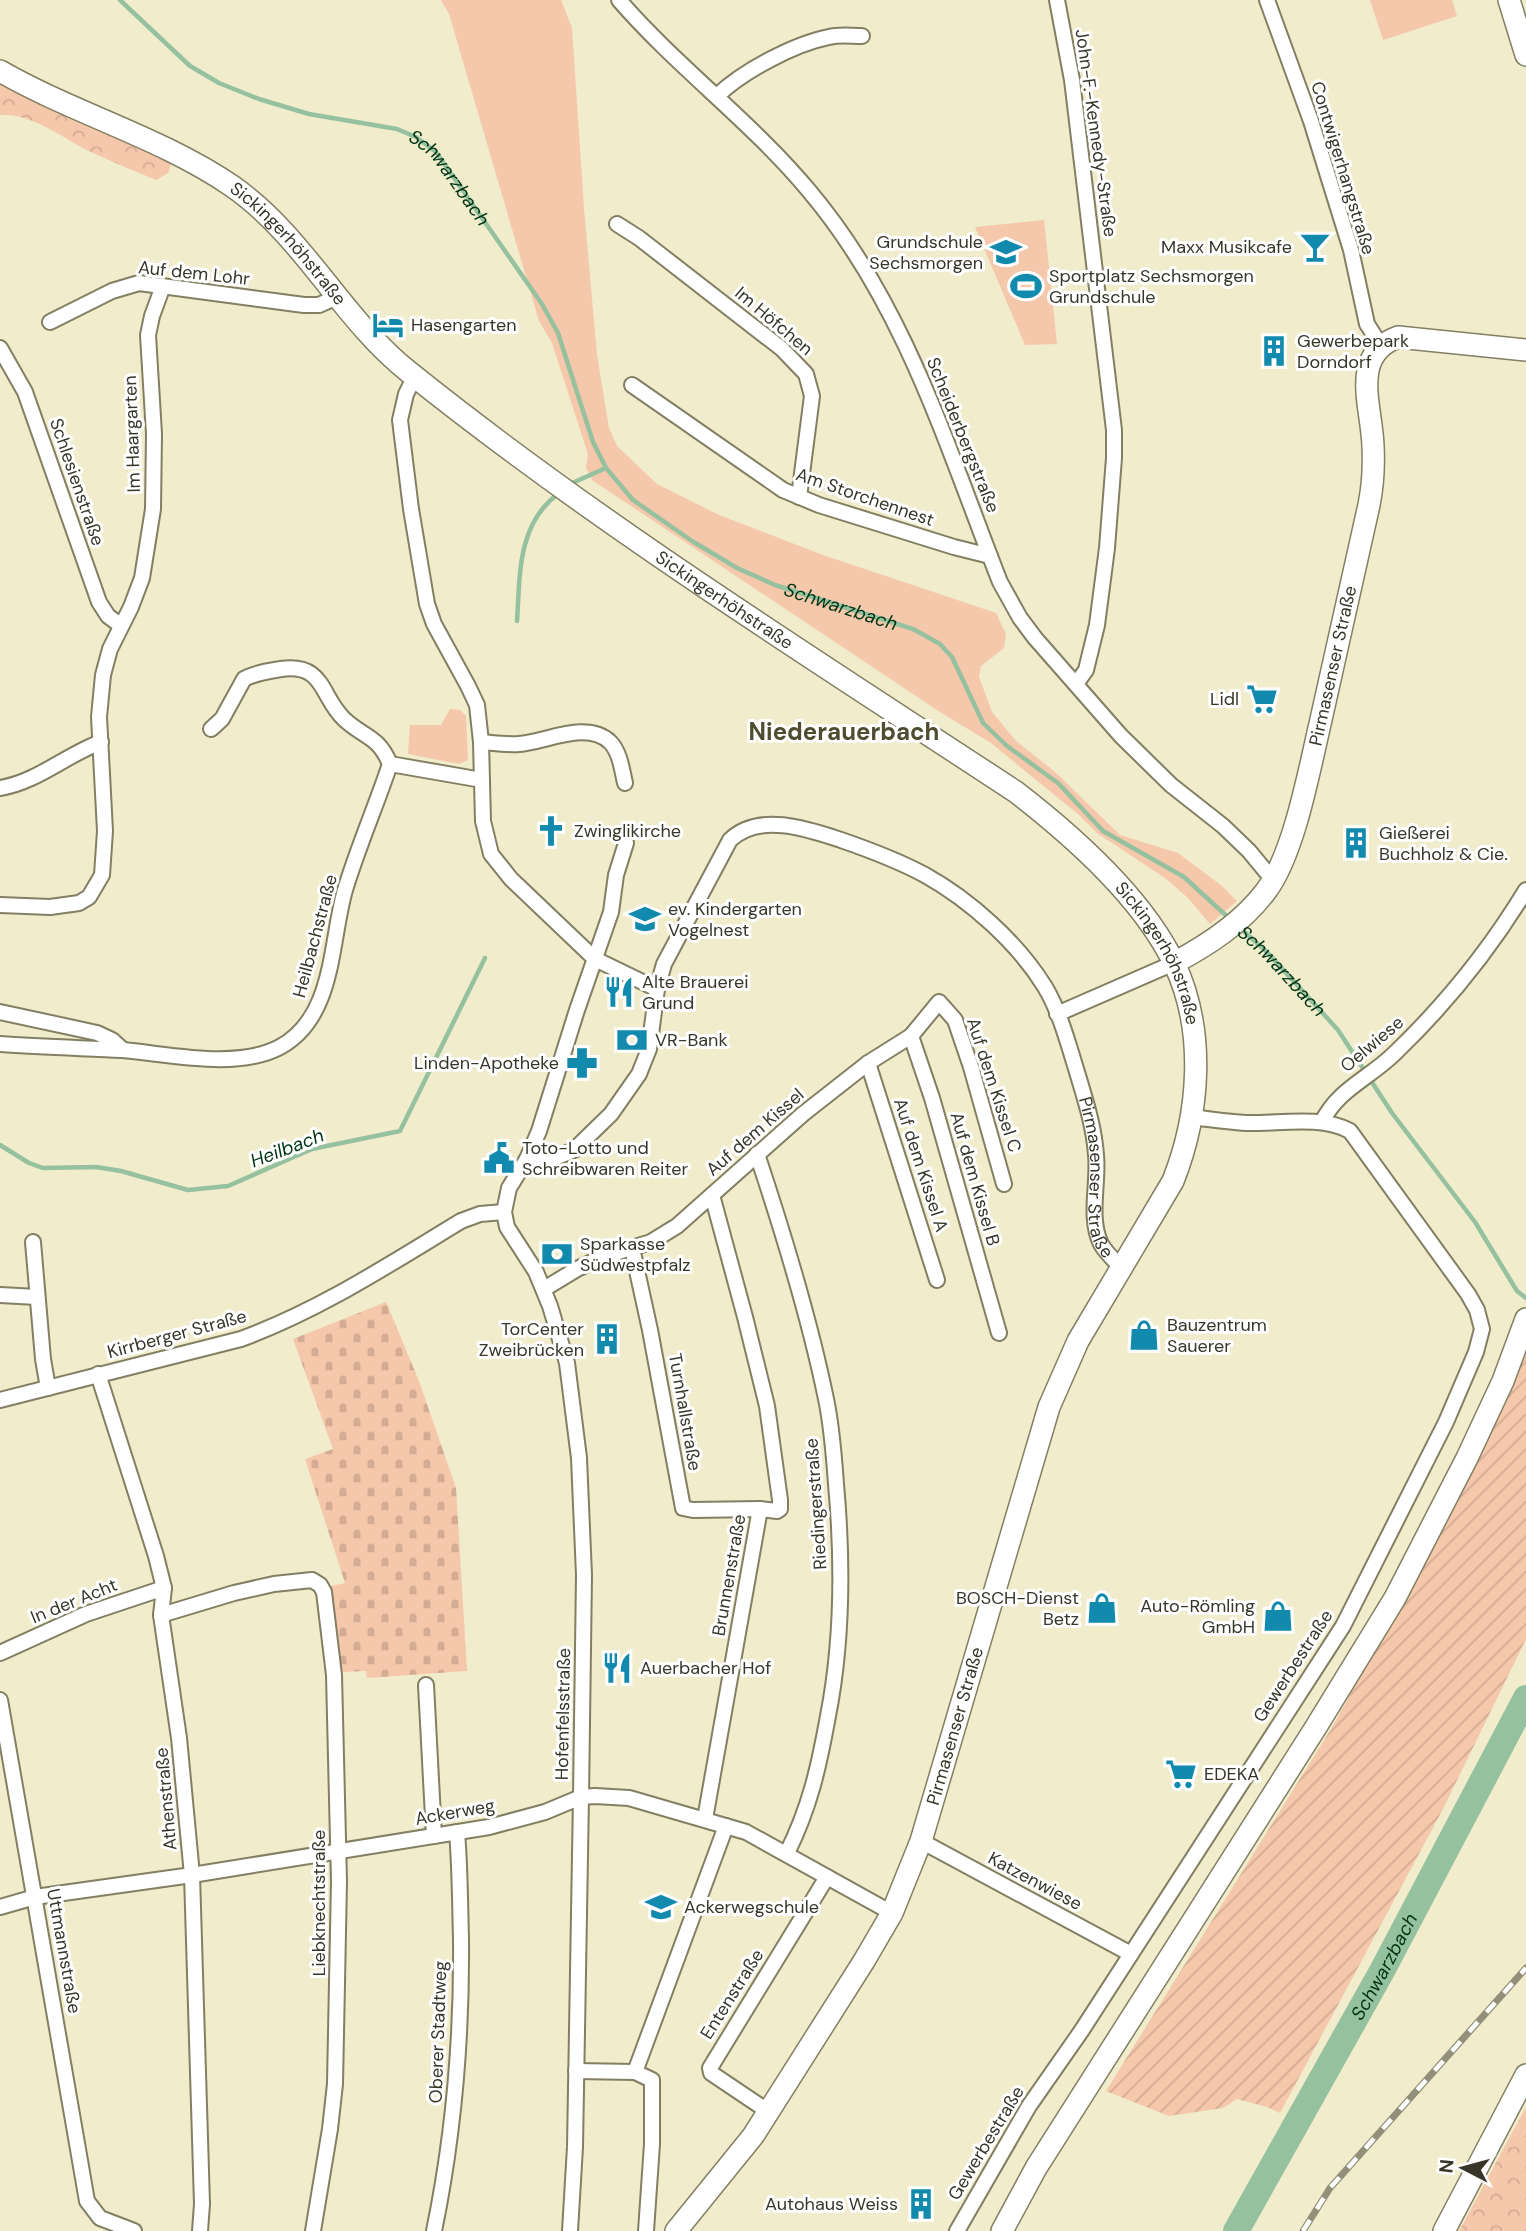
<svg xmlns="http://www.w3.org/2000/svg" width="1526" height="2231" font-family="'DM Sans',sans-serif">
<defs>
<pattern id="forest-crowns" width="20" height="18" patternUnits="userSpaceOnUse" patternTransform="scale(1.75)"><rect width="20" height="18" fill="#f5c7ab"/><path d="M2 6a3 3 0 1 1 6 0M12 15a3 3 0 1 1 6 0" fill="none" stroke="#d3ac93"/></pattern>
<pattern id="cemetery-stones" width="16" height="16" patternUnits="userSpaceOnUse" patternTransform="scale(1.75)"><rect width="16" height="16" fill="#f5c7ab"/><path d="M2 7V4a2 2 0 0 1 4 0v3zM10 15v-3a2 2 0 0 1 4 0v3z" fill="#d3ac93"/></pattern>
<pattern id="garden-furrows" width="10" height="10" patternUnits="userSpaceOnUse" patternTransform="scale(1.75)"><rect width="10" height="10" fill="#f5c7ab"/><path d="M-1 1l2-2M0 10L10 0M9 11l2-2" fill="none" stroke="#d3ac93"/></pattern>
</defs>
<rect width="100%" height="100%" fill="#f0eccc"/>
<g fill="#f5c7ab">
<path d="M441,0H561L572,28L584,208L597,355L609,428L617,446L657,484L719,515L823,555L996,613L1006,634L1004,648L981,666L979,677L992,712L1016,741L1054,771L1120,835L1178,853L1222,886L1237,901L1210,924L1188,898L1165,878L1097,833L1078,814L991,743L940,712L592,480L586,468L588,454L552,343L539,321L449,14Z"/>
<path d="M1370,0H1452L1457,16L1383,40Z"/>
<path d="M1044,220L1057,344L1025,345L975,227Z"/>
<path d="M450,709L460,710L466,716L468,760L459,764L408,754L410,725H441Z"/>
</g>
<g fill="url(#forest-crowns)">
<path d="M0,83C54,114 117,131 171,163L168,173L156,180C135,171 112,162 91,152C62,138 33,113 0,115Z"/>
<path d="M1526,2107V2231H1459Z"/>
</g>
<path fill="url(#cemetery-stones)" d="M386,1302L419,1381L456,1488L467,1671L367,1678L366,1671L342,1672L331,1586L345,1583L305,1459L333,1449L293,1339Z"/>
<path fill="url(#garden-furrows)" d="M1526,1343V1639L1443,1809L1280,2113L1267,2107L1237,2099L1223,2108L1169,2116L1106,2091L1331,1729L1466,1486Z"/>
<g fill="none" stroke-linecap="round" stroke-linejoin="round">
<g stroke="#95c19f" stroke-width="4.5">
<path id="s1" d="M120,0L190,66L219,83L259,99L309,114L397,129L416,137L436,152L542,304L558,333L593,442L606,468L633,500L692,541L737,568L775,585L913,629L940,644L952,657L983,723L1007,746L1058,783L1103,831L1184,877L1231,920"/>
<path d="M570,484L606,468"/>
<path d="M517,621C520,576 517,524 558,494"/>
<path id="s2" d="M1240,928L1267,952L1338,1030L1392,1113L1475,1222L1517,1291L1526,1298"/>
<path d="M0,1145L29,1163L43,1168L96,1167L121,1171L188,1190L228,1186L312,1149L400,1131L485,958"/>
</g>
<path stroke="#95c19f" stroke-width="26" id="s3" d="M1236,2231L1382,1971L1526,1698"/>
<defs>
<g id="street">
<path d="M619,0C678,68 753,123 810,192C905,305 947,447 1000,582L1020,618L1035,638L1121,736L1171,785L1223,826L1249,851L1273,880"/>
<path d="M1057,0L1072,80L1114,430V458L1107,548L1097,625L1086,670L1076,684"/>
<path d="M1267,0L1311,121L1351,250L1367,324L1381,346"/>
<path d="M717,96C743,71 794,44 829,37C840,34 851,36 862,36"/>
<path d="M617,224L639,238L782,349L806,374L812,396L799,497"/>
<path d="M50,322L112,291L139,283L304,305H319L339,296"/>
<path d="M0,348L25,392L99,602L108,616L120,625"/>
<path d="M415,376L406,394L400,420L411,509L427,604L434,624L468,686L477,705L481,742L483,821L491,854L511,879L595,959L657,989"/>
<path d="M632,385L783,490L819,505L954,547L990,556"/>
<path d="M211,729L222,719L244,679C255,673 268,671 281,669C325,663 320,696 344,719C364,738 378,735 390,764"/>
<path d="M481,742C494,743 507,745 519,744C546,742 587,720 610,742C620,752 622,770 625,783"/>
<path d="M390,764L482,780"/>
<path d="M0,788C37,782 66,755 101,742"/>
<path d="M0,905L50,907L79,903L89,897L102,875L105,831L99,717L103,675L110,649L131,607L142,578L153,509L154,434L148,335L152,316L163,286"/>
<path d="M0,1012L97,1033L112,1040L123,1050"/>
<path d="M1057,1014L1174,963"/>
<path d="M911,1036L932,1098L999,1333"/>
<path d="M0,1044C41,1047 82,1048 122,1050C169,1054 237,1070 280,1047C335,1017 330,942 345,890C358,847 376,806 390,764"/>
<path d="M868,1063L937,1280"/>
<path d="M1322,1122C1338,1089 1370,1078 1395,1053C1446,1004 1489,951 1526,890"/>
<path d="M757,1154C784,1235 809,1316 826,1399C832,1427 834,1456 836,1484C843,1562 843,1639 828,1716C819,1766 810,1807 787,1853"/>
<path id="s4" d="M527,1159L550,1160L574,1150L611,1114L639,1074L649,1049L657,989L664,964L730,840C759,812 808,829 841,840C870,850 899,861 925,875C970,900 1018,943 1045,987C1060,1012 1068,1043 1077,1072C1085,1099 1094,1126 1096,1155C1099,1182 1088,1218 1101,1244C1106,1253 1115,1261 1122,1268"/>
<path d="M33,1242L43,1359L48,1388"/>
<path d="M632,1248L650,1330L683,1508L693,1510L760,1509L777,1511L780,1509V1500L767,1406L745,1317L712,1195"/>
<path d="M544,1289L577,1269L605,1256L651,1242L677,1226L803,1114L868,1063L911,1036L939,1002L955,1020L971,1067L1004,1184"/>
<path d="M0,1295L37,1297"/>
<path d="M98,1374L156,1556L164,1588L161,1615L179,1738L192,1875L202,2204L200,2231"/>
<path d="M0,1400L241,1339C320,1310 390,1264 461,1221L480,1214L504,1212"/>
<path d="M161,1615L234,1593L274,1584L312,1580L320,1585L324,1592L334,1675L339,1881L335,2084L330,2129L313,2231"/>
<path d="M0,1653L86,1614L164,1588"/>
<path d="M426,1685L434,1836"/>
<path d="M0,1700L87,2201L100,2218L134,2231"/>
<path d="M705,1819L760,1509"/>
<path d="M921,1841L1131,1954"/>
<path d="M0,1907L35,1897L192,1875L489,1827L545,1812L581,1797L595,1796L629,1798L746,1832L892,1913"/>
<path d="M576,2071L635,2072L652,2080V2144L646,2231"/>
<path d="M635,2072L726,1826"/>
<path d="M769,2112L711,2073L710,2068L827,1877"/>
<path d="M434,2231C454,2134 462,2038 461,1939C460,1903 460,1868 457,1832"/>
<path d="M570,2231L575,2147L581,1797L584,1575L579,1458L567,1363L550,1306L536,1272L507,1227L504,1212L509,1188L527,1159L539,1131L577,1010L611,912L616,875L626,843"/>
<path d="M957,2231L1029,2106L1082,2030L1343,1626L1446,1422L1476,1352L1482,1329L1477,1310L1468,1294L1350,1131C1320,1115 1279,1124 1246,1123C1228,1122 1209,1119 1191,1117"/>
</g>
<g id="secondary">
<path d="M1509,0L1526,55"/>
<path id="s5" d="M0,71C75,114 160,137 232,186C304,236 341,318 409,372C601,526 811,657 1016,792C1073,836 1142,897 1174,963C1206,1030 1200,1113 1173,1181L1078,1341L1049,1407L921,1841L892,1913L864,1961L753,2136L676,2231"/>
<path id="s6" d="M1174,963C1208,945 1242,923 1266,891C1294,854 1309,771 1320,724C1336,651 1352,578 1369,505C1373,485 1374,466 1373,446C1372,407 1349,355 1398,337L1526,350"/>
<path d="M1002,2231L1036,2168L1316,1727L1395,1598L1467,1458L1503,1381L1526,1319"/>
<path d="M1444,2231L1526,2075"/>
</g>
</defs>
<use href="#street" stroke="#827f62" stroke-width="18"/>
<use href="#secondary" stroke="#827f62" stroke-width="24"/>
<use href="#street" stroke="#fff" stroke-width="14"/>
<use href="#secondary" stroke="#fff" stroke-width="21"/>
<defs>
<path id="rail" d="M1303,2231L1330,2188L1526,1968"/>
</defs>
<use href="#rail" stroke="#929079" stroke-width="7"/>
<use href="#rail" stroke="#fff" stroke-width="4.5" stroke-dasharray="13" stroke-linecap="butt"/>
</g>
<defs>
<symbol id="bar-bare" viewBox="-9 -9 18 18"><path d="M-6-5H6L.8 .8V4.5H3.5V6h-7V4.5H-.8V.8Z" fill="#118aad" stroke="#fff" stroke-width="2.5" paint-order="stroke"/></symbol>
<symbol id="school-bare" viewBox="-9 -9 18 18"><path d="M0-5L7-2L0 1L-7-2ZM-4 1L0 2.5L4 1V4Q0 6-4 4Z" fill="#118aad" stroke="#fff" stroke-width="2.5" paint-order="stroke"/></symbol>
<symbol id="stadium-bare" viewBox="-9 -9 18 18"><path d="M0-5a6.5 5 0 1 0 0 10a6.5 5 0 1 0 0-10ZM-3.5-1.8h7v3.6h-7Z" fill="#118aad" stroke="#fff" stroke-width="2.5" paint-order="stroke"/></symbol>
<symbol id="hotel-bare" viewBox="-9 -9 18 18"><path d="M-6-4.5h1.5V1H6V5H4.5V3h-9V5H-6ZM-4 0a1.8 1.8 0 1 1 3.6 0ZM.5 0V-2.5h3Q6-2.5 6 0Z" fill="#118aad" stroke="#fff" stroke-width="2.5" paint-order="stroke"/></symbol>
<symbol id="building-bare" viewBox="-9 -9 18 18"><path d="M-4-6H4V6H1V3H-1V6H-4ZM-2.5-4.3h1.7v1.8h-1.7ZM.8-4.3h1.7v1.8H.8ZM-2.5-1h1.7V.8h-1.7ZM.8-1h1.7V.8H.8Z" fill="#118aad" stroke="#fff" stroke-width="2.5" paint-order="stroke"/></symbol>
<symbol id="supermarket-bare" viewBox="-9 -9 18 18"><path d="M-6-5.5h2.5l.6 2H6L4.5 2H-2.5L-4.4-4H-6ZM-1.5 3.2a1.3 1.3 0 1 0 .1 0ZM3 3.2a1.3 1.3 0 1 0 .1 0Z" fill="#118aad" stroke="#fff" stroke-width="2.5" paint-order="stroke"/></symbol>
<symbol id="church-bare" viewBox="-9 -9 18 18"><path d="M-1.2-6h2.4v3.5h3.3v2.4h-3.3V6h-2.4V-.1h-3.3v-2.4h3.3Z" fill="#118aad" stroke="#fff" stroke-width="2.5" paint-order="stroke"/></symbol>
<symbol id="restaurant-bare" viewBox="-9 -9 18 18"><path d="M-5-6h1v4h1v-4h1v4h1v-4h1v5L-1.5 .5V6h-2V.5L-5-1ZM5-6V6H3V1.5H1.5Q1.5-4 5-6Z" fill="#118aad" stroke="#fff" stroke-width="2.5" paint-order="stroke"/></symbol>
<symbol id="bank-bare" viewBox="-9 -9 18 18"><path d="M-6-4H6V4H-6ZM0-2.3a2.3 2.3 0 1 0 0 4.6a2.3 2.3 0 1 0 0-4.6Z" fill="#118aad" stroke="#fff" stroke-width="2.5" paint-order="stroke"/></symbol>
<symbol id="pharmacy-bare" viewBox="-9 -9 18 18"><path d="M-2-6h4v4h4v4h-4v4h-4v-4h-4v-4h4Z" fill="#118aad" stroke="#fff" stroke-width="2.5" paint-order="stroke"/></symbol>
<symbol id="civic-bare" viewBox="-9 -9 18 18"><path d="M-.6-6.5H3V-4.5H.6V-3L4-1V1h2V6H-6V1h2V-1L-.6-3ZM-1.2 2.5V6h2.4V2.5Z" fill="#118aad" stroke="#fff" stroke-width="2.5" paint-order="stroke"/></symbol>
<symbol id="shop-bare" viewBox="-9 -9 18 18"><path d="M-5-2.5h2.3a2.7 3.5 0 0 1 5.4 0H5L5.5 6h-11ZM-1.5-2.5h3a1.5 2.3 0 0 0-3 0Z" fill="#118aad" stroke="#fff" stroke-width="2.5" paint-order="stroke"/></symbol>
</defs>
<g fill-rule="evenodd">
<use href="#bar-bare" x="1293" y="225" width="44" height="44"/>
<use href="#school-bare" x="984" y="230" width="44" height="44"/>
<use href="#stadium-bare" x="1004" y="264" width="44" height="44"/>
<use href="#hotel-bare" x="366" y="303" width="44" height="44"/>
<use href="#building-bare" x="1252" y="329" width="44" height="44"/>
<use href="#supermarket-bare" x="1240" y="677" width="44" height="44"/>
<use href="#church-bare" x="529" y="809" width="44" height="44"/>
<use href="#building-bare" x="1334" y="821" width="44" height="44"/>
<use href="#school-bare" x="623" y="897" width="44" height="44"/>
<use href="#restaurant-bare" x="597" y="970" width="44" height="44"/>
<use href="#bank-bare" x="610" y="1018" width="44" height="44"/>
<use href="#pharmacy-bare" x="560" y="1041" width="44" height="44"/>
<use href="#civic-bare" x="477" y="1136" width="44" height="44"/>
<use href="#bank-bare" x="535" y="1232" width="44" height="44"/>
<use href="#shop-bare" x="1122" y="1313" width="44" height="44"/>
<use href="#building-bare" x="585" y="1317" width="44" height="44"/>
<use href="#shop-bare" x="1080" y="1586" width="44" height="44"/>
<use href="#shop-bare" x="1256" y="1594" width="44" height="44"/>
<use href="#restaurant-bare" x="595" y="1646" width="44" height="44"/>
<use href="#supermarket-bare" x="1159" y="1752" width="44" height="44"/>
<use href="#school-bare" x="639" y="1885" width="44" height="44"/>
<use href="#building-bare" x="899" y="2182" width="44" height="44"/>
</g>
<g text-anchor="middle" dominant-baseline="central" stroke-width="6" stroke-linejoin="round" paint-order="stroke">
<g font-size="18" fill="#373629" stroke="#fff">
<text transform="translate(1096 133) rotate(82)">John-F.-Kennedy-Straße</text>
<text transform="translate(1343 168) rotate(73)">Contwigerhangstraße</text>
<text stroke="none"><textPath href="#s5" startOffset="340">Sickingerhöhstraße</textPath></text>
<text transform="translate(194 273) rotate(6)">Auf dem Lohr</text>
<text transform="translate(774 321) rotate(40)">Im Höfchen</text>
<text transform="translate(132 434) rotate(-92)">Im Haargarten</text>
<text transform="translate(963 435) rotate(68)">Scheiderbergstraße</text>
<text transform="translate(77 482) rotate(71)">Schlesienstraße</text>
<text transform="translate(865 497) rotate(19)">Am Storchennest</text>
<text stroke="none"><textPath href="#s5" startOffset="906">Sickingerhöhstraße</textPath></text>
<text stroke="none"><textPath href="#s6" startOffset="354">Pirmasenser Straße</textPath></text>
<text transform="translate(315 936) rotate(-75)">Heilbachstraße</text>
<text stroke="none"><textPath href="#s5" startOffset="1474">Sickingerhöhstraße</textPath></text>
<text transform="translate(1372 1044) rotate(-40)">Oelwiese</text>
<text transform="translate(994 1085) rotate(72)">Auf dem Kissel C</text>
<text transform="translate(755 1132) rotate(-41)">Auf dem Kissel</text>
<text transform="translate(921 1165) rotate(72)">Auf dem Kissel A</text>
<text stroke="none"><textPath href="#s4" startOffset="976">Pirmasenser Straße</textPath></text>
<text transform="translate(975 1179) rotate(74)">Auf dem Kissel B</text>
<text transform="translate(177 1334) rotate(-15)">Kirrberger Straße</text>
<text transform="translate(685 1412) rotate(80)">Turnhallstraße</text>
<text transform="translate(816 1504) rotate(-94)">Riedingerstraße</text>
<text transform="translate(729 1575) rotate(-80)">Brunnenstraße</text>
<text transform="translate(74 1601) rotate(-22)">In der Acht</text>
<text transform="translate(1293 1666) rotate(-57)">Gewerbestraße</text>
<text transform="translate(563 1714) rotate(-89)">Hofenfelsstraße</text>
<text transform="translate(955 1726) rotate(-74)">Pirmasenser Straße</text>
<text transform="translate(166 1799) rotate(-95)">Athenstraße</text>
<text transform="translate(455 1812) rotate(-10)">Ackerweg</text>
<text transform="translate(1035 1881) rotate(28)">Katzenwiese</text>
<text transform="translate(319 1903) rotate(-90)">Liebknechtstraße</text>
<text transform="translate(64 1951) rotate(80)">Uttmannstraße</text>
<text transform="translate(732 1994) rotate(-58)">Entenstraße</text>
<text transform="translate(438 2032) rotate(-88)">Oberer Stadtweg</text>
<text transform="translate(986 2143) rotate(-59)">Gewerbestraße</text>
</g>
<g font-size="18" fill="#373629" stroke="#fff" text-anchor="start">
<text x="983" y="242" text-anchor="end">Grundschule<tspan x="983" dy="21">Sechsmorgen</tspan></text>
<text x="1292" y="247" text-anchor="end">Maxx Musikcafe</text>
<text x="1049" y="276">Sportplatz Sechsmorgen<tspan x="1049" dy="21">Grundschule</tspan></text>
<text x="411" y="325">Hasengarten</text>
<text x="1297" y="341">Gewerbepark<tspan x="1297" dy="21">Dorndorf</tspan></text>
<text x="1239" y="699" text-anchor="end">Lidl</text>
<text x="574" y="831">Zwinglikirche</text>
<text x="1379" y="833">Gießerei<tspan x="1379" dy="21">Buchholz &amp; Cie.</tspan></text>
<text x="668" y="909">ev. Kindergarten<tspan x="668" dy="21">Vogelnest</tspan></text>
<text x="642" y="982">Alte Brauerei<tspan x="642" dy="21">Grund</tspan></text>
<text x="655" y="1040">VR-Bank</text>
<text x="559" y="1063" text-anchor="end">Linden-Apotheke</text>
<text x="522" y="1148">Toto-Lotto und<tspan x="522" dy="21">Schreibwaren Reiter</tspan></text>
<text x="580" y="1244">Sparkasse<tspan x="580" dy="21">Südwestpfalz</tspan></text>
<text x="1167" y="1325">Bauzentrum<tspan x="1167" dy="21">Sauerer</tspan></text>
<text x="584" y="1329" text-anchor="end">TorCenter<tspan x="584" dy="21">Zweibrücken</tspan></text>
<text x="1079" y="1598" text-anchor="end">BOSCH-Dienst<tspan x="1079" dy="21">Betz</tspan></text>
<text x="1255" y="1606" text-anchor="end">Auto-Römling<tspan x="1255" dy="21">GmbH</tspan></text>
<text x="640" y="1668">Auerbacher Hof</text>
<text x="1204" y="1774">EDEKA</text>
<text x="684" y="1907">Ackerwegschule</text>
<text x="898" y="2204" text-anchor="end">Autohaus Weiss</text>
</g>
<g font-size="19" font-style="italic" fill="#003514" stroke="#fff">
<text stroke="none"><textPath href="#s1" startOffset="388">Schwarzbach</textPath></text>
<text stroke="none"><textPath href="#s1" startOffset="999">Schwarzbach</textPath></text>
<text stroke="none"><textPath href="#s2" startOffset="60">Schwarzbach</textPath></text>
<text transform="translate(287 1148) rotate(-21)">Heilbach</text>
<text stroke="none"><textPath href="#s3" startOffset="303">Schwarzbach</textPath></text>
</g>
<g font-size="24" font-weight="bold" fill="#4f4c30" stroke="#fff">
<text x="844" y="731">Niederauerbach</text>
</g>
</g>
<g transform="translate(1463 2168) rotate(276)" stroke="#ffffff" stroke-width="5" paint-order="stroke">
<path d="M0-5L12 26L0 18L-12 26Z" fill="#373629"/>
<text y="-10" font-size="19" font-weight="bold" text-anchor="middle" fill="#373629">N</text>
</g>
</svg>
